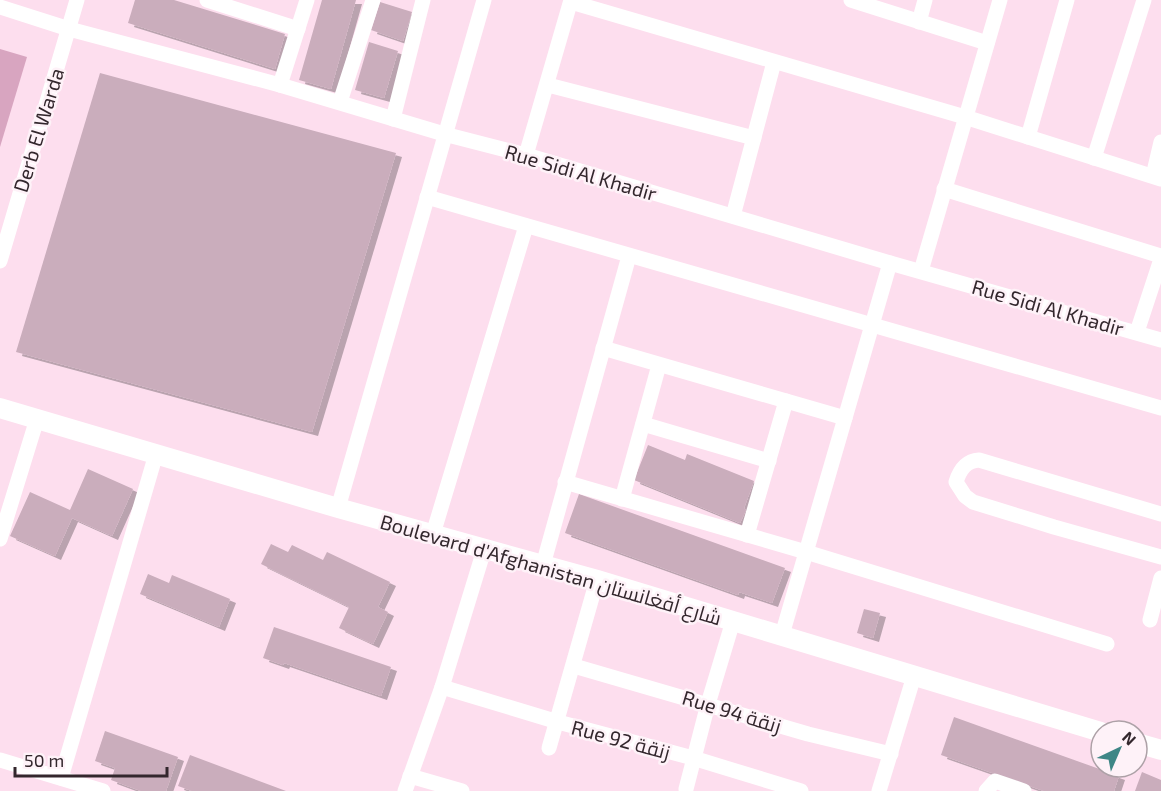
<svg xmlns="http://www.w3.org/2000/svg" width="1161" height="791" font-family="'Exo 2',Cairo,sans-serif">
<defs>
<filter id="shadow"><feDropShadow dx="6" dy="4" stdDeviation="0" flood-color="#0004"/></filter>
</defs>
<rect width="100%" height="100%" fill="#fddeee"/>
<path fill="#d8a5c0" d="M0,49L27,57L0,147Z"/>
<g fill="#caadbc" filter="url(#shadow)">
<path d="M135,0H174L285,34L275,69L128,23Z"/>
<path d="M322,0H356L331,89L299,80Z"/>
<path d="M380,2L412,12L403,41L371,30Z"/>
<path d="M369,42L398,51L384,98L355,90Z"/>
<path d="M100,73L396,153L312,432L16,352Z"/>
<path d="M648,445L685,460L687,454L754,481L744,508L746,510L740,523L634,480Z"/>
<path d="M88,469L133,489L112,536L72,518L55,556L10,536L30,492L70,510Z"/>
<path d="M579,494L785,568L772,603L739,592L738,595L565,533Z"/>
<path d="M271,544L288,552L292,545L323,560L327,552L390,582L378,607L388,612L373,644L339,628L349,607L261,564Z"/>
<path d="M148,574L169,583L172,575L230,599L219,627L140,594Z"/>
<path d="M864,609L880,613L873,638L857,633Z"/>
<path d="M274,627L391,667L381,696L284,663L283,665L263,658Z"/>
<path d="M954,717L1119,776L1114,791H1044L941,755Z"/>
<path d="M105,731L178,757L166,791H141L111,780L115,768L95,761Z"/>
<path d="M190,755L286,791H192L178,786Z"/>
<path d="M1142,772L1161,780V791H1135Z"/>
</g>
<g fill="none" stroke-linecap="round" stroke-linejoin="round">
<g stroke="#fff" stroke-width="15">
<path d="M207,0L298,29"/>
<path d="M851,0L987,43"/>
<path d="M571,2L965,117L1161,179"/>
<path d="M0,7L69,29L280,85L444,134L526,155L890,263L1161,340"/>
<path d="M919,22L925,0"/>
<path d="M280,85L307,0"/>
<path d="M548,85L754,138"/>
<path d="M340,102L373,0"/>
<path d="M393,119L423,0"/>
<path d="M1028,137L1067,0"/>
<path d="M526,155L571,0"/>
<path d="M1094,158L1144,0"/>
<path d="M1153,176L1161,142"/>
<path d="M944,189L1161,256"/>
<path d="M427,197L1161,408"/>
<path d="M733,216L774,62"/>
<path d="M0,261L77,0"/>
<path d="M921,271L1000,0"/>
<path d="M1137,332L1161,259"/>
<path d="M603,348L845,418"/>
<path d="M643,424L769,461"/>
<path d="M565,482L806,552L1107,644"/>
<path d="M622,499L659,365"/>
<path d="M338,508L484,0"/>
<path d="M1161,514L979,460C966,461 960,469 956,482L965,496L973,502L1054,527L1161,557"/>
<path d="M433,534L526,226"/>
<path d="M747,535L786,401"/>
<path d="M0,539L37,419"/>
<path d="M543,565L629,256"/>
<path d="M1150,620L1161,578"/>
<path d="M782,635L890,263"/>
<path d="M574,666L808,734L891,754"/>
<path d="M442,687L558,722L693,758L801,791"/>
<path d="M549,748L597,580"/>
<path d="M0,760L103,791"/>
<path d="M410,776L462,791"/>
<path d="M61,778L156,454"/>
<path d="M686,789L708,704L733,621"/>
<path d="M405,791L442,687L484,550"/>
<path d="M879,791L914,676"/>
<path d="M986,791L995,781L1024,791"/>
</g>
<g stroke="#fff" stroke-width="20">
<path d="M0,408L338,508L597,580L1101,732"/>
<path d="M1137,743L1161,750"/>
</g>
</g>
<g text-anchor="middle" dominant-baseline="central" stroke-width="5" stroke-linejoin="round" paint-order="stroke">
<g font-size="20" fill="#33272d" stroke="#fef2f8">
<text transform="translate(38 130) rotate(-73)">Derb El Warda</text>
<text transform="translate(581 172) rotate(16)">Rue Sidi Al Khadir</text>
<text transform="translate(1048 307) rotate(16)">Rue Sidi Al Khadir</text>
<text transform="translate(551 569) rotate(16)">Boulevard d'Afghanistan شارع أفغانستان</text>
<text transform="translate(732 711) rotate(17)">Rue 94 زنقة</text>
<text transform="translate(621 739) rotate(15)">Rue 92 زنقة</text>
</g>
</g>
<g transform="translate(1119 749) rotate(44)"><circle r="28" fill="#fef2f8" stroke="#ada1a7" stroke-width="1.5"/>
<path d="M0-4.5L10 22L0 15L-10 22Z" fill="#3e8686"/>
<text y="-9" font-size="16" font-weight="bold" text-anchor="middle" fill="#33272d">N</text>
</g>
<path d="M15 767v9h152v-9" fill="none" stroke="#33272d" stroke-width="3"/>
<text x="24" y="767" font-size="18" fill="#33272d" stroke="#fef2f8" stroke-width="4.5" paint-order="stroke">50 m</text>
</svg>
